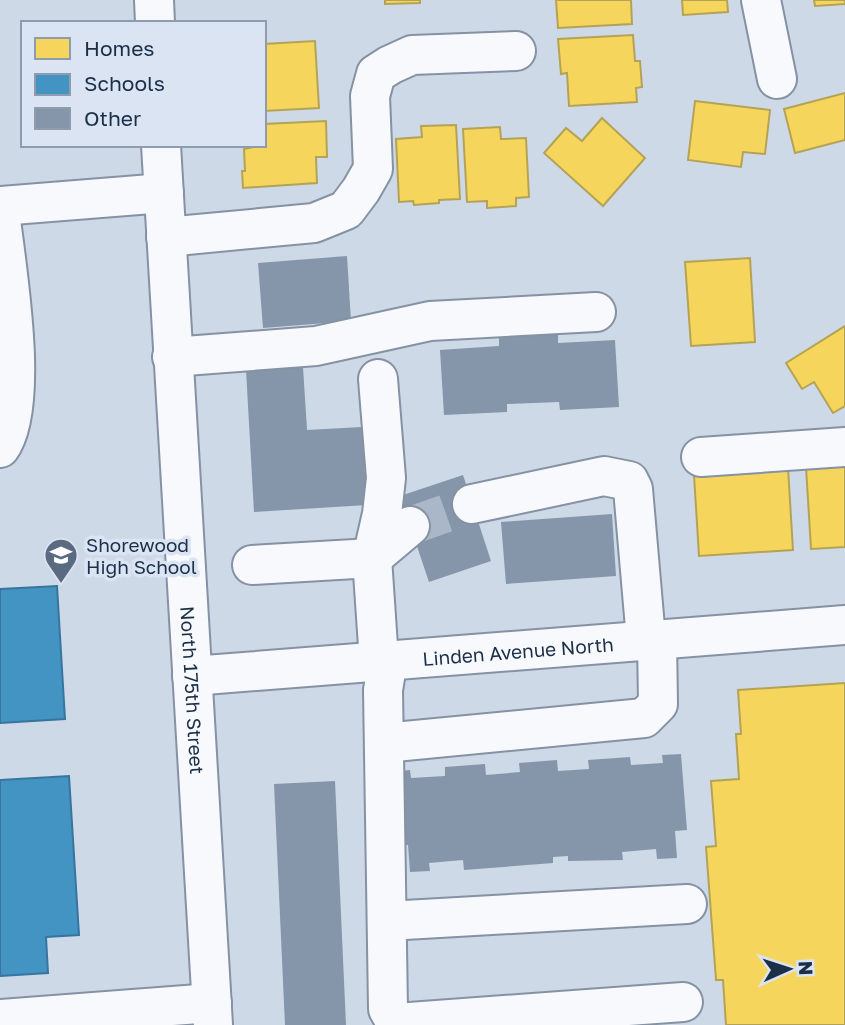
<svg xmlns="http://www.w3.org/2000/svg" width="845" height="1025" font-family="'Golos Text',sans-serif">
<rect width="100%" height="100%" fill="#ced9e8"/>
<g fill="#f6d55c" stroke="#b4a356" stroke-width="2">
<path d="M385,0H420V3L385,4Z"/>
<path d="M556,0H631L632,24L558,28Z"/>
<path d="M682,0H727L728,12L683,15Z"/>
<path d="M814,0H845V4L815,6Z"/>
<path d="M633,35L635,61H640L642,87L636,88L637,102L569,106L567,73L561,74L558,39Z"/>
<path d="M315,41L319,108L264,111V44Z"/>
<path d="M845,93V140L795,153L784,109Z"/>
<path d="M695,101L770,110L765,154L743,152L741,167L688,160Z"/>
<path d="M602,118L645,158L603,206L544,153L566,128L582,141Z"/>
<path d="M326,121L327,157H316L317,183L243,188L242,171H245L244,149L264,145V124Z"/>
<path d="M456,125L460,199L439,200V203L414,205L413,201L399,202L396,139L422,137L421,126Z"/>
<path d="M500,127L501,139L526,138L529,197L516,198V206L487,208V201L467,202L463,129Z"/>
<path d="M750,258L755,342L691,346L685,262Z"/>
<path d="M845,326V406L833,413L814,382L802,389L786,363Z"/>
<path d="M845,464V547L811,549L806,467Z"/>
<path d="M788,468L793,550L699,556L694,475Z"/>
<path d="M845,683V1025H726L723,980H716L706,847L716,846L711,781L739,779L736,734H741L738,690Z"/>
</g>
<g fill="#4393c3" stroke="#37759e" stroke-width="2">
<path d="M57,586L65,719L0,723V589Z"/>
<path d="M69,776L79,935L46,937L48,973L0,976V780Z"/>
</g>
<g fill="#8595aa">
<path d="M347,256L351,321L263,328L258,263Z"/>
<path d="M558,332V343L615,340L619,407L560,410L559,402L507,404V412L444,415L440,350L499,346V336Z"/>
<path d="M303,367L307,430L362,427L367,505L254,512L246,370Z"/>
<path d="M463,475L491,561L429,582L400,496Z"/>
<path d="M612,514L616,576L506,584L501,522Z"/>
<path d="M681,754L687,830L675,831L677,858L657,859L656,849L622,852L623,860L568,861V856L553,857V863L464,870L463,860L429,863L430,871L410,872L408,845L398,846L392,772L410,770L411,778L445,776V767L485,764L486,775L520,772L519,763L557,760L558,771L589,769L588,760L630,757L631,765L663,763L662,755Z"/>
<path d="M335,781L346,1025H285L274,784Z"/>
</g>
<g fill="none" stroke-linecap="round" stroke-linejoin="round">
<path stroke="#aab7c8" stroke-width="38" stroke-dasharray="38 19" stroke-linecap="butt" d="M410,526L472,504"/>
<defs>
<g id="minor">
<path d="M154,0L155,23"/>
<path d="M761,0L777,79"/>
<path id="s1" d="M161,145L213,1025"/>
<path d="M0,206L164,193"/>
<path d="M0,212C6,264 31,407 0,448"/>
<path d="M166,237L314,223L346,210L361,190L373,169L370,96L376,74L390,65L412,55L516,51"/>
<path d="M172,357L316,346L430,321L596,312"/>
<path d="M378,379L386,478L382,514L372,558L379,661"/>
<path d="M701,457L845,447"/>
<path d="M472,504L604,476L629,481L633,489L646,639"/>
<path d="M252,565L372,558L410,526"/>
<path d="M388,660L383,690L388,1009L396,1023L683,1002"/>
<path id="s2" d="M192,676L845,625"/>
<path d="M384,743L644,718L658,704L657,639"/>
<path d="M387,921L687,904"/>
<path d="M0,1019L212,1003"/>
</g>
</defs>
<use href="#minor" stroke="#8492a4" stroke-width="42"/>
<use href="#minor" stroke="#f8f9fc" stroke-width="38"/>
</g>
<defs>
<symbol id="school-pin" viewBox="-11 -11 22 30"><path d="M0 17L-7.5 6A9.5 9.5 0 1 1 7.5 6Z" fill="#5a6a81" stroke="#dae4f2"/><path d="M0-5L7-2L0 1L-7-2ZM-4 1L0 2.5L4 1V4Q0 6-4 4Z" fill="#fff"/></symbol>
</defs>
<g fill-rule="evenodd">
<use href="#school-pin" x="42" y="536" width="38" height="52"/>
</g>
<g text-anchor="middle" dominant-baseline="central" stroke-width="7" stroke-linejoin="round" paint-order="stroke">
<g font-size="19" fill="#1b2f49" stroke="#dae4f2" text-anchor="start">
<text x="86" y="544">Shorewood<tspan x="86" dy="22">High School</tspan></text>
</g>
<g font-size="19" fill="#1b2f49" stroke="#dae4f2">
<text stroke="none"><textPath href="#s2" startOffset="327">Linden Avenue North</textPath></text>
<text stroke="none"><textPath href="#s1" startOffset="546">North 175th Street</textPath></text>
</g>
</g>
<rect x="21" y="21" width="245" height="126" fill="#dae4f2" stroke="#8e9cae" stroke-width="2"/>
<rect x="35" y="38" width="35" height="21" fill="#f6d55c" stroke="#8e9cae" stroke-width="2"/>
<text x="84" y="56" font-size="21" fill="#1b2f49">Homes</text>
<rect x="35" y="74" width="35" height="21" fill="#4393c3" stroke="#8e9cae" stroke-width="2"/>
<text x="84" y="91" font-size="21" fill="#1b2f49">Schools</text>
<rect x="35" y="108" width="35" height="21" fill="#8595aa" stroke="#8e9cae" stroke-width="2"/>
<text x="84" y="126" font-size="21" fill="#1b2f49">Other</text>
<g transform="translate(789 969) rotate(87)" stroke="#dae4f2" stroke-width="5" paint-order="stroke">
<path d="M0-5L12 26L0 18L-12 26Z" fill="#1b2f49"/>
<text y="-10" font-size="19" font-weight="bold" text-anchor="middle" fill="#1b2f49">N</text>
</g>
</svg>
